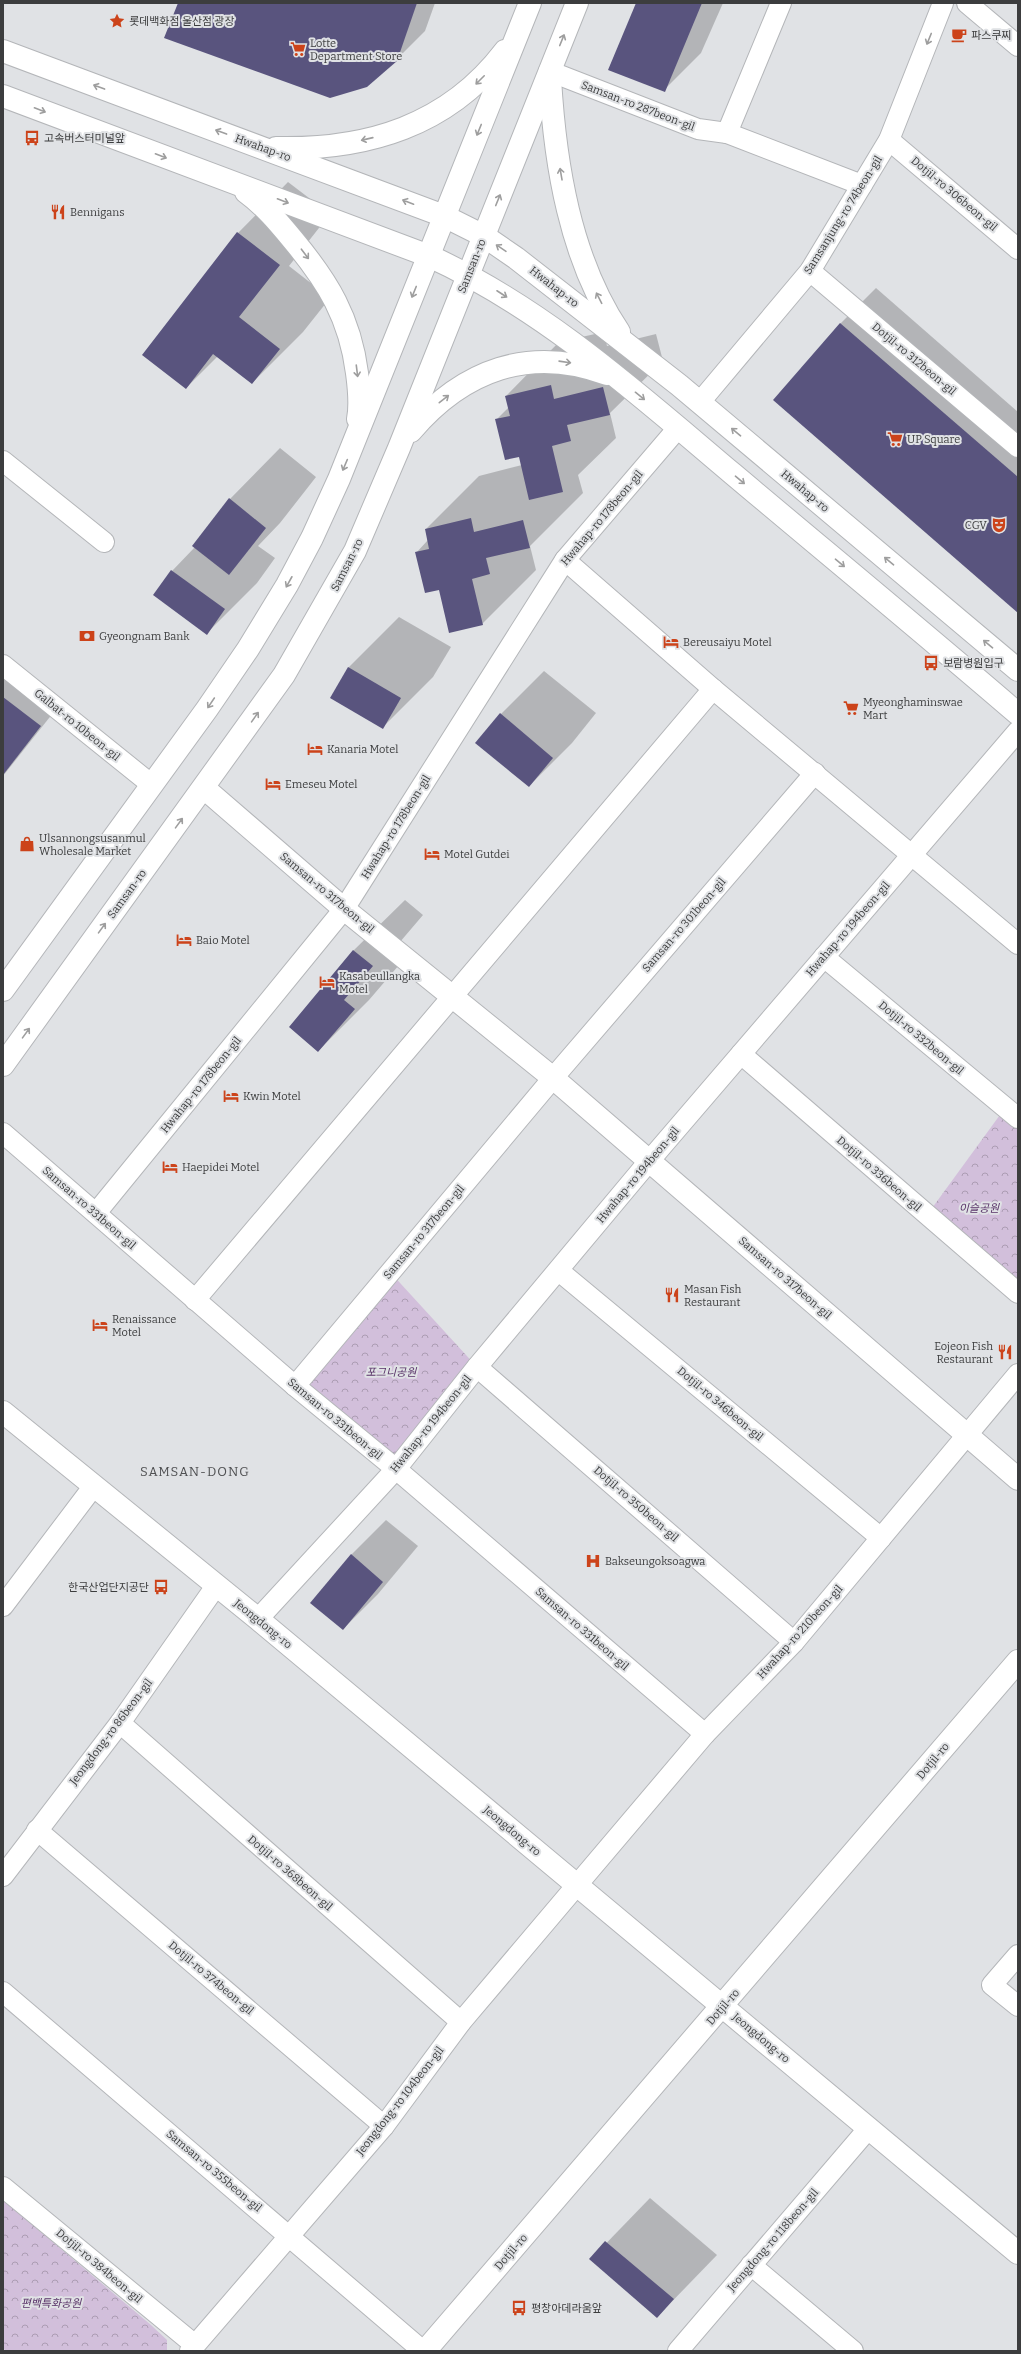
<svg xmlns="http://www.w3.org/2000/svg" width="1021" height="2354" font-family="Bitter,'Noto Sans KR',serif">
<defs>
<pattern id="forest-crowns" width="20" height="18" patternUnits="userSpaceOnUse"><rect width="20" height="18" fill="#d2bfdb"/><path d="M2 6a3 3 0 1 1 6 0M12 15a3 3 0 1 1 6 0" fill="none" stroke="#ac9cb3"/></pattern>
</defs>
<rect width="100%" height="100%" fill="#e0e2e5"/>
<g fill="url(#forest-crowns)">
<path d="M1005,1108L1018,1118V1293L927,1215Z"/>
<path d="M390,1272L477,1367L396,1469L295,1386Z"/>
<path d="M3,2200L151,2325L167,2340V2351H6L3,2348Z"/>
</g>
<g fill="#0003">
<path d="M179,3H435L425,31L396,60Z"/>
<path d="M637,3H723L701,53L664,90L609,69Z"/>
<path d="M288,182L330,214L289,266L330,298L303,332L252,383L218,356L186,388L238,233Z"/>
<path d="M876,288L1018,412V612L774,400L841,323Z"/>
<path d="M604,332L607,346L656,334L663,361L610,413L616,438L578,475L583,493L530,546L536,570L482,624L416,553L428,540L426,529L479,476L522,465L520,455L496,420L509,407L506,396L559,342Z"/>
<path d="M280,448L316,477L280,523L258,546L275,558L257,583L207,633L172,571L195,547L230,499Z"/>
<path d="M399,617L451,647L433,677L383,727L348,668Z"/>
<path d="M3,667L57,708L3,776Z"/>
<path d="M544,671L596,713L572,743L529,786L501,714Z"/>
<path d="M405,900L423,915L394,949L405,958L369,1000L318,1051L290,1027L354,950Z"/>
<path d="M386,1520L418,1546L378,1594L343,1629L351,1555Z"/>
<path d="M650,2198L717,2255L657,2317L591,2259Z"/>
</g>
<g fill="#59547e">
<path d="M178,3H417L397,61L367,87L330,98L164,38Z"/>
<path d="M636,3H702L665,92L608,70Z"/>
<path d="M237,232L280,265L239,317L280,349L252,384L213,354L186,389L142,355Z"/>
<path d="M840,323L1018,477V613L773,400Z"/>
<path d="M551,385L554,399L603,387L610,415L567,425L571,441L552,446L563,492L529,500L519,457L505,460L495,419L510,416L505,396Z"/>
<path d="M229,498L266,528L229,575L192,546Z"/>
<path d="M471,518L474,532L523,520L530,548L486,558L490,574L472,579L483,625L449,633L439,590L425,593L415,552L429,549L425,529Z"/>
<path d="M171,570L225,609L207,635L153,595Z"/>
<path d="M348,667L401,698L383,729L330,698Z"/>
<path d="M3,697L41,726L3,775Z"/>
<path d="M500,713L553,758L529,787L475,743Z"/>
<path d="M353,950L373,966L344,1000L355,1009L318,1052L289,1027Z"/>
<path d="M351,1554L383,1582L343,1630L310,1603Z"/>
<path d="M605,2241L674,2299L657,2318L589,2259Z"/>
</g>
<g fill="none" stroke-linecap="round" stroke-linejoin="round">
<defs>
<g id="street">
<path d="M967,3L1018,46"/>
<path d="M549,71L698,129L727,133L862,185"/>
<path d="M727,133L781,3"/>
<path d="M889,140L1018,249"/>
<path d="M810,271L1018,447"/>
<path d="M700,402L810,271L889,140L943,3"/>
<path d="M3,461L104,542"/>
<path d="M565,560L713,689L1018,944"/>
<path d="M3,665L152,785"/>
<path d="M824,957L1018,1118"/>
<path d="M741,1054L1018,1293"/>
<path d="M3,1133L295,1386L396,1469L705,1734"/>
<path d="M96,1213L344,909L565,560L678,428"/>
<path d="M559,1271L881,1538"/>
<path d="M195,1300L713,689"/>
<path d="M477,1367L794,1642"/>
<path d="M295,1386L553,1078L815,773"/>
<path d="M3,1606L93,1487"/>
<path d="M258,1619L396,1469L477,1367L650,1160L1018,731"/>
<path d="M120,1723L461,2022"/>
<path d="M37,1830L384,2126"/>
<path d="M3,1876L120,1723L216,1586"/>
<path d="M1018,1955L992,1985L1018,2006"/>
<path d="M3,1992L423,2351"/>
<path d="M3,2187L195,2345"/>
<path d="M751,2265L853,2351"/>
<path d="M190,2351L384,2126L461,2022L577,1885L705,1734L794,1642L1018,1374"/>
<path d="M678,2351L868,2129"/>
</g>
<g id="secondary">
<path d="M3,51L444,216L484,236L516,258L679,385L1018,670"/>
<path d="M550,79C555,164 570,259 619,332"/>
<path d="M3,96L429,256C543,308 637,393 733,474C828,554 924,633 1018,714"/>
<path d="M276,148C367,150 448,126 505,51"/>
<path d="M246,192C264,205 279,223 293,240C328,282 350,318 357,373C359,388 361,404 358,419"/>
<path d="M411,431C463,370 530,345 607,374"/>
<path d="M204,788L344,909L553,1078L1018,1479"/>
<path d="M3,990L207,709L248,649L287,585L312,538L339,479L530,3"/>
<path d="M3,1065L284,675L355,551L399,448L577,3"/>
<path d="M3,1412L258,1619L1018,2253"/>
<path d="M425,2351L1018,1661"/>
</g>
</defs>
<use href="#street" stroke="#b4b6b9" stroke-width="22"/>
<use href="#secondary" stroke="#b4b6b9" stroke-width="24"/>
<use href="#street" stroke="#fff" stroke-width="20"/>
<use href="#secondary" stroke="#fff" stroke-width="22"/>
</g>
<defs><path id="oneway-shaft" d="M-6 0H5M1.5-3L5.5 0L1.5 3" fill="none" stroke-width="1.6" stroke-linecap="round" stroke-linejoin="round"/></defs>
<g stroke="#9e9e9e">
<use href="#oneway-shaft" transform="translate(929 39) rotate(112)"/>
<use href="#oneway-shaft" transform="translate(562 40) rotate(-68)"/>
<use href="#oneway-shaft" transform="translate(480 80) rotate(135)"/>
<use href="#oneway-shaft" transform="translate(99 87) rotate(-160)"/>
<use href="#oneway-shaft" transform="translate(40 110) rotate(21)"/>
<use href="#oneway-shaft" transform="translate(479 130) rotate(112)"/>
<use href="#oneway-shaft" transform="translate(221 132) rotate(-160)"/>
<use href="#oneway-shaft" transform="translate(367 139) rotate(167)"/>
<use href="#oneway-shaft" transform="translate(161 156) rotate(21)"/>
<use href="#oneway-shaft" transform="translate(561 174) rotate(-100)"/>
<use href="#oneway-shaft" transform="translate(498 200) rotate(-68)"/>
<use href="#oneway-shaft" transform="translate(283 201) rotate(21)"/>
<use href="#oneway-shaft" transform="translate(408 202) rotate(-159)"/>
<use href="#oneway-shaft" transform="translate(501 248) rotate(-146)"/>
<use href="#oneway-shaft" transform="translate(305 254) rotate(53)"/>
<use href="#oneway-shaft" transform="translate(414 292) rotate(112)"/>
<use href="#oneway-shaft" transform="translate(502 294) rotate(33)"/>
<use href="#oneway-shaft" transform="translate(599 298) rotate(-117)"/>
<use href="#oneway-shaft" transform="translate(565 362) rotate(8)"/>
<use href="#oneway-shaft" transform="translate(357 371) rotate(83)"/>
<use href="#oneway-shaft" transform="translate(640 396) rotate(39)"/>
<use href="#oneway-shaft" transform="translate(444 399) rotate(-38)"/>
<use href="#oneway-shaft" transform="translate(736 432) rotate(-140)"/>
<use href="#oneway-shaft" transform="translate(345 465) rotate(113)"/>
<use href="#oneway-shaft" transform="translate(740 480) rotate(40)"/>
<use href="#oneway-shaft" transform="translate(889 561) rotate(-140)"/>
<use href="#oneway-shaft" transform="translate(840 563) rotate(40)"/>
<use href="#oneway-shaft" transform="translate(289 582) rotate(119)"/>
<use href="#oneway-shaft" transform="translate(988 644) rotate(-140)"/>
<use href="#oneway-shaft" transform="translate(211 703) rotate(124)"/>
<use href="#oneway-shaft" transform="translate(255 717) rotate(-55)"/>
<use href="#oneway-shaft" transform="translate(179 823) rotate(-54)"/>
<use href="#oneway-shaft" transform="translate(102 928) rotate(-54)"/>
<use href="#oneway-shaft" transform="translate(26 1033) rotate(-54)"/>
</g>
<defs>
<symbol id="sight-bare" viewBox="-9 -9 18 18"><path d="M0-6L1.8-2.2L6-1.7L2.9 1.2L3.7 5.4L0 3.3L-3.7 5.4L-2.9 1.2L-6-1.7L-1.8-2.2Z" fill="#cc431a" stroke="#e0e2e5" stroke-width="2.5" paint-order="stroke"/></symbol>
<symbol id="cafe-bare" viewBox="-9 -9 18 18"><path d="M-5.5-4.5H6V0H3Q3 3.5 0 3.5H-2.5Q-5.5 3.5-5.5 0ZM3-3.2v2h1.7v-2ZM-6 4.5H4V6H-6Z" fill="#cc431a" stroke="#e0e2e5" stroke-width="2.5" paint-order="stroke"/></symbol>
<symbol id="supermarket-bare" viewBox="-9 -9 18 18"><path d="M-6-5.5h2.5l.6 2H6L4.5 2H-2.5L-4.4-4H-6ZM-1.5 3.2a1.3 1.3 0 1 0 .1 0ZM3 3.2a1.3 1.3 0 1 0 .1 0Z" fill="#cc431a" stroke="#e0e2e5" stroke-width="2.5" paint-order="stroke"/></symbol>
<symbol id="bus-bare" viewBox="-9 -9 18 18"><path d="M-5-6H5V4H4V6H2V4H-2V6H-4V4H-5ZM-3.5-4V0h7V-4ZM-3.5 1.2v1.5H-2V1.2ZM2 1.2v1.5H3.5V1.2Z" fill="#cc431a" stroke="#e0e2e5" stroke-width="2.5" paint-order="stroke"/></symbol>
<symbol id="restaurant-bare" viewBox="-9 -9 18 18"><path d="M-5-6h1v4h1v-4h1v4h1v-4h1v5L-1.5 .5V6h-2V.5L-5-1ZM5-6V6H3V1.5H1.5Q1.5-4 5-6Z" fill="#cc431a" stroke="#e0e2e5" stroke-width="2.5" paint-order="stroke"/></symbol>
<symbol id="theatre-bare" viewBox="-9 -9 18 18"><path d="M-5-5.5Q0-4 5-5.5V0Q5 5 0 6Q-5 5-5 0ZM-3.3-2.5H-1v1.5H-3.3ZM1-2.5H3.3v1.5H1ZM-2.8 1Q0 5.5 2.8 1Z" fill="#cc431a" stroke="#e0e2e5" stroke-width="2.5" paint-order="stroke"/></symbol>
<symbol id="bank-bare" viewBox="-9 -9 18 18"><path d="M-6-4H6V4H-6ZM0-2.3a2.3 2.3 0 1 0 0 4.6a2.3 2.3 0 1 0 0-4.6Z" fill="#cc431a" stroke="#e0e2e5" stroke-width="2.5" paint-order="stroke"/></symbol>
<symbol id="hotel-bare" viewBox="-9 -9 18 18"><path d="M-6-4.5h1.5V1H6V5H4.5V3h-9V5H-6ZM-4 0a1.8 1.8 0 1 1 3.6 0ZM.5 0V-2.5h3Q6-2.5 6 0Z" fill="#cc431a" stroke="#e0e2e5" stroke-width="2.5" paint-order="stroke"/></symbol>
<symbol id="shop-bare" viewBox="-9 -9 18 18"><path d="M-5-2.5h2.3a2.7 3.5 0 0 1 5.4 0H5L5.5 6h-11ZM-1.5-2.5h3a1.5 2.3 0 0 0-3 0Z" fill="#cc431a" stroke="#e0e2e5" stroke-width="2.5" paint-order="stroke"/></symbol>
<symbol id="hospital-bare" viewBox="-9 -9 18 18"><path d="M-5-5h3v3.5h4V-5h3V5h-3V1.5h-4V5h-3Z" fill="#cc431a" stroke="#e0e2e5" stroke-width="2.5" paint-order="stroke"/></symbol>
</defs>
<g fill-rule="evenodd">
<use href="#sight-bare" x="106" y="10" width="22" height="22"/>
<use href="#cafe-bare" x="948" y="24" width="22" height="22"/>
<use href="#supermarket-bare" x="287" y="38" width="22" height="22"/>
<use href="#bus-bare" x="21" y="127" width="22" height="22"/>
<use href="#restaurant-bare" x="47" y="201" width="22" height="22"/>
<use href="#supermarket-bare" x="884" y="428" width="22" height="22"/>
<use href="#theatre-bare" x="988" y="514" width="22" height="22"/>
<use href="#bank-bare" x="76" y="625" width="22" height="22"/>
<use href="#hotel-bare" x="660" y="631" width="22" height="22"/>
<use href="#bus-bare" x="920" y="652" width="22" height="22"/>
<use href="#supermarket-bare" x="840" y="697" width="22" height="22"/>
<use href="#hotel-bare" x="304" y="738" width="22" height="22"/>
<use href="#hotel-bare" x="262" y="773" width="22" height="22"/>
<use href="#shop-bare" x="16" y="833" width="22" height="22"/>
<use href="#hotel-bare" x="421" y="843" width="22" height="22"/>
<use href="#hotel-bare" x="173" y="929" width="22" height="22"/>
<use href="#hotel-bare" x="316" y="971" width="22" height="22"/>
<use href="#hotel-bare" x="220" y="1085" width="22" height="22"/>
<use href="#hotel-bare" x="159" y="1156" width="22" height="22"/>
<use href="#restaurant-bare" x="661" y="1284" width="22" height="22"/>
<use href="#hotel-bare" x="89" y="1314" width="22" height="22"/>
<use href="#restaurant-bare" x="994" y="1341" width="22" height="22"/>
<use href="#hospital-bare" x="582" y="1550" width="22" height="22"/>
<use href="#bus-bare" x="150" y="1576" width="22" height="22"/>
<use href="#bus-bare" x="508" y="2297" width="22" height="22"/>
</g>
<g text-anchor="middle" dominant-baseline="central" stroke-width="4" stroke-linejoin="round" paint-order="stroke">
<g font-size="11" fill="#3c3d3e" stroke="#e0e2e5" text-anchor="start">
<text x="129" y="21">롯데백화점 울산점 광장</text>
<text x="971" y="35">파스쿠찌</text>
<text x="310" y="43">Lotte<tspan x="310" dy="13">Department Store</tspan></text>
<text x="44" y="138">고속버스터미널앞</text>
<text x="70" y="212">Bennigans</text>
<text x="907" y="439">UP Square</text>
<text x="987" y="525" text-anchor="end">CGV</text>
<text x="99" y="636">Gyeongnam Bank</text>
<text x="683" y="642">Bereusaiyu Motel</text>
<text x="943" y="663">보람병원입구</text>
<text x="863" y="702">Myeonghaminswae<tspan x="863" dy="13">Mart</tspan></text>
<text x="327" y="749">Kanaria Motel</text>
<text x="285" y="784">Emeseu Motel</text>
<text x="39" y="838">Ulsannongsusanmul<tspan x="39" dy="13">Wholesale Market</tspan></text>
<text x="444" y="854">Motel Gutdei</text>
<text x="196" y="940">Baio Motel</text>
<text x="339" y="976">Kasabeullangka<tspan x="339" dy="13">Motel</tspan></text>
<text x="243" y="1096">Kwin Motel</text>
<text x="182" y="1167">Haepidei Motel</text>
<text x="684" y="1289">Masan Fish<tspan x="684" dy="13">Restaurant</tspan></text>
<text x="112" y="1319">Renaissance<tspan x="112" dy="13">Motel</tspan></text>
<text x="993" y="1346" text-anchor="end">Eojeon Fish<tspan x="993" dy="13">Restaurant</tspan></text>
<text x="605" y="1561">Bakseungoksoagwa</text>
<text x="149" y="1587" text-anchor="end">한국산업단지공단</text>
<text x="531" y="2308">평창아데라움앞</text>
</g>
<g font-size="11" fill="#3c3d3e" stroke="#e0e2e5">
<text transform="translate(638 106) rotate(21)">Samsan-ro 287beon-gil</text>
<text transform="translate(263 148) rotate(20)">Hwahap-ro</text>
<text transform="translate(954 194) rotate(40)">Dotjil-ro 306beon-gil</text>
<text transform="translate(843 215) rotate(-58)">Samsanjung-ro 74beon-gil</text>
<text transform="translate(472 266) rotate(-68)">Samsan-ro</text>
<text transform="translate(554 287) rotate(38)">Hwahap-ro</text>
<text transform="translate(914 359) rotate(40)">Dotjil-ro 312beon-gil</text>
<text transform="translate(805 491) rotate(40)">Hwahap-ro</text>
<text transform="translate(602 518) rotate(-50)">Hwahap-ro 178beon-gil</text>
<text transform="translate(347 565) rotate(-63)">Samsan-ro</text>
<text transform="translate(77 725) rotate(39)">Galbat-ro 10beon-gil</text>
<text transform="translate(396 827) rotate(-58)">Hwahap-ro 178beon-gil</text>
<text transform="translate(327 893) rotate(40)">Samsan-ro 317beon-gil</text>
<text transform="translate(127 894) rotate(-54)">Samsan-ro</text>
<text transform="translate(684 925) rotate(-49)">Samsan-ro 301beon-gil</text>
<text transform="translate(848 929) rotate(-49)">Hwahap-ro 194beon-gil</text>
<text transform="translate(921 1038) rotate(40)">Dotjil-ro 332beon-gil</text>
<text transform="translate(201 1085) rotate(-51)">Hwahap-ro 178beon-gil</text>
<text transform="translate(879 1174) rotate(41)">Dotjil-ro 336beon-gil</text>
<text transform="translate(638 1175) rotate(-50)">Hwahap-ro 194beon-gil</text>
<text transform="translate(89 1208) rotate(41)">Samsan-ro 331beon-gil</text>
<text transform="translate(424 1232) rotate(-50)">Samsan-ro 317beon-gil</text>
<text transform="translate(785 1278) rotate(41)">Samsan-ro 317beon-gil</text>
<text transform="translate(720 1404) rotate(40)">Dotjil-ro 346beon-gil</text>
<text transform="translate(335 1419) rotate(40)">Samsan-ro 331beon-gil</text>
<text transform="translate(431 1424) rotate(-51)">Hwahap-ro 194beon-gil</text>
<text transform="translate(636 1504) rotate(41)">Dotjil-ro 350beon-gil</text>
<text transform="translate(263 1624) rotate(39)">Jeongdong-ro</text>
<text transform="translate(582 1629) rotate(41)">Samsan-ro 331beon-gil</text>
<text transform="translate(800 1632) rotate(-48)">Hwahap-ro 210beon-gil</text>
<text transform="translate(111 1732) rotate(-53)">Jeongdong-ro 86beon-gil</text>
<text transform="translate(933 1761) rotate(-50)">Dotjil-ro</text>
<text transform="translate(512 1831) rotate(40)">Jeongdong-ro</text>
<text transform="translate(290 1873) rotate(41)">Dotjil-ro 368beon-gil</text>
<text transform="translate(211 1978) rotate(40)">Dotjil-ro 374beon-gil</text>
<text transform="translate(723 2007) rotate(-49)">Dotjil-ro</text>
<text transform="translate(761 2038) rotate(40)">Jeongdong-ro</text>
<text transform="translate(400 2101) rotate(-52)">Jeongdong-ro 104beon-gil</text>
<text transform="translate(214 2171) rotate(40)">Samsan-ro 355beon-gil</text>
<text transform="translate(773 2240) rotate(-49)">Jeongdong-ro 118beon-gil</text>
<text transform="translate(511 2252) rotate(-49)">Dotjil-ro</text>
<text transform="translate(99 2266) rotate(40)">Dotjil-ro 384beon-gil</text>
</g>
<g font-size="11" font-style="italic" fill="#583268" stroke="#e0e2e5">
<text x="979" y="1208">이슬공원</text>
<text x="391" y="1372">포그니공원</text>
<text x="51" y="2303">편백특화공원</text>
</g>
<g font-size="13" letter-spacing="1" fill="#4f5052" stroke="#e0e2e5">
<text x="195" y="1471">SAMSAN-DONG</text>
</g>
</g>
<rect width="1021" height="2354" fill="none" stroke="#3c3d3e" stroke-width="8"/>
</svg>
